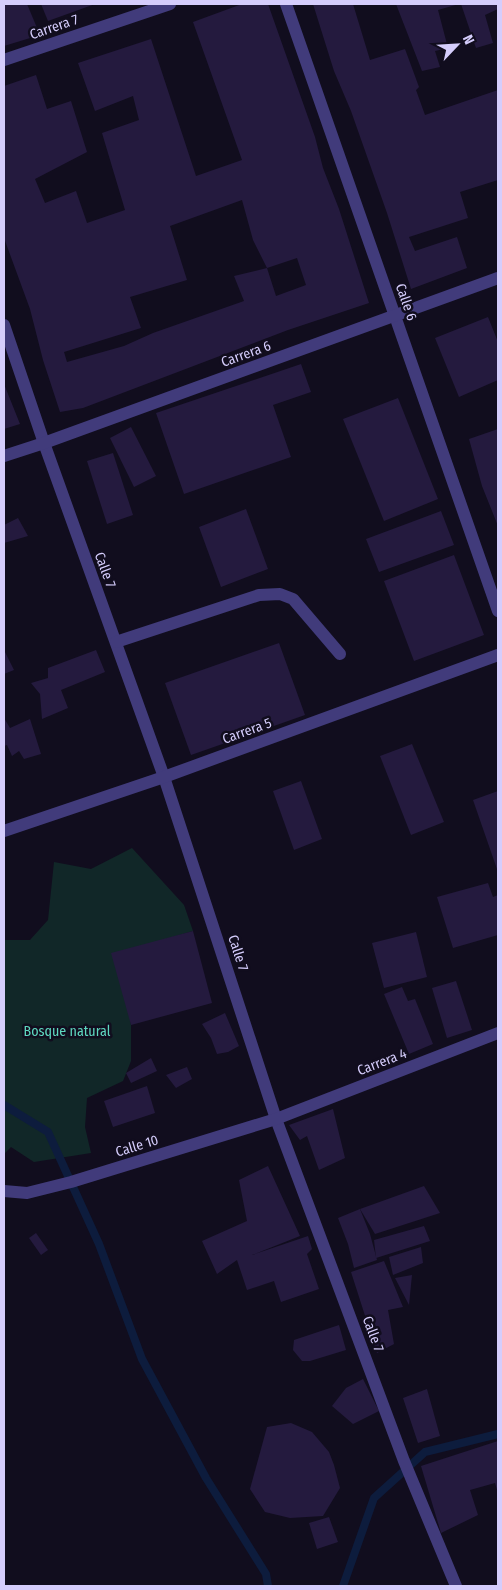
<svg xmlns="http://www.w3.org/2000/svg" width="502" height="1590" font-family="'Fira Sans Condensed',sans-serif">
<rect width="100%" height="100%" fill="#110d1e"/>
<path fill="#112728" d="M132,848L184,905L193,931L153,943L129,1011L131,1025V1061L123,1081L87,1098L85,1127L91,1153L34,1162L11,1147L4,1154V940H30L48,920L54,862L91,869Z"/>
<g fill="none" stroke-linecap="round" stroke-linejoin="round">
<g stroke="#0d1c3d" stroke-width="8">
<path d="M4,1105L48,1132L99,1244L142,1359L206,1478L266,1574L268,1586"/>
<path d="M343,1586L374,1498L425,1452L498,1434"/>
</g>
</g>
<g fill="#241a3e" fill-rule="evenodd">
<path d="M4,4H27L40,35L4,46Z"/>
<path d="M41,4H95L48,21Z"/>
<path d="M242,4H268L315,137L323,168L339,209L369,303L288,330L83,408L60,412L43,360L30,309L4,238V86L36,75L47,109L71,101L87,152L35,179L45,203L76,191L87,223L125,210L102,133L139,120L133,96L95,111L78,63L151,39L196,176L242,160L193,22ZM242,200L253,240L267,268L297,258L306,285L276,296L267,268L234,276L244,301L153,333L124,346L67,362L64,352L141,328L130,297L187,280L170,226Z"/>
<path d="M313,4H353L370,60L405,49L419,87L416,90L425,115L498,90V180L460,192L468,218L409,237L415,251L457,237L467,268L411,289L387,213L351,111L334,71Z"/>
<path d="M396,4H459L438,10L448,48L435,51L440,67L422,71Z"/>
<path d="M461,4H498V9L485,15L493,43L476,48Z"/>
<path d="M488,317L498,342V380L459,397L435,338Z"/>
<path d="M301,364L311,392L273,405L291,457L184,494L156,413Z"/>
<path d="M4,384L20,424L4,429Z"/>
<path d="M398,398L438,499L384,521L343,419Z"/>
<path d="M131,427L156,476L134,487L110,438Z"/>
<path d="M498,429V526L482,486L469,439Z"/>
<path d="M113,453L133,515L107,524L87,461Z"/>
<path d="M246,509L268,569L221,587L199,527Z"/>
<path d="M441,511L454,545L379,572L366,539Z"/>
<path d="M18,518L28,536L4,543V525Z"/>
<path d="M454,555L484,635L414,661L384,581Z"/>
<path d="M279,643L305,715L191,755L165,683Z"/>
<path d="M4,650L14,670L4,674Z"/>
<path d="M96,650L105,672L61,690L68,708L42,719L40,694L31,683L48,678V668Z"/>
<path d="M4,718L10,728L30,719L41,754L24,759L19,751L12,756L7,745L4,746Z"/>
<path d="M412,744L444,822L411,835L380,756Z"/>
<path d="M301,781L322,839L294,850L273,791Z"/>
<path d="M498,791V872L473,800Z"/>
<path d="M488,883L493,897L498,895V935L453,948L437,897Z"/>
<path d="M193,931L212,1003L131,1025L111,953Z"/>
<path d="M416,932L427,977L384,988L372,943Z"/>
<path d="M456,981L472,1030L447,1038L432,988Z"/>
<path d="M402,987L408,1001L415,999L433,1044L409,1054L384,994Z"/>
<path d="M225,1013L239,1046L228,1052L217,1054L211,1038L202,1024Z"/>
<path d="M151,1058L157,1071L131,1083L126,1073Z"/>
<path d="M187,1067L192,1079L176,1088L166,1075Z"/>
<path d="M147,1086L155,1113L113,1127L104,1101Z"/>
<path d="M333,1109L345,1158L319,1170L307,1136L300,1140L289,1125Z"/>
<path d="M268,1166L300,1236L252,1255L308,1236L312,1249L307,1254L319,1289L281,1302L274,1281L247,1290L237,1260L217,1274L202,1241L247,1221L239,1180Z"/>
<path d="M424,1186L440,1213L375,1234L360,1209Z"/>
<path d="M360,1209L370,1234L377,1260L354,1268L348,1244L338,1218Z"/>
<path d="M424,1226L430,1241L376,1258L374,1240Z"/>
<path d="M36,1233L48,1250L41,1255L29,1238Z"/>
<path d="M421,1247L423,1263L393,1275L389,1257Z"/>
<path d="M384,1261L403,1307L388,1310L394,1344L377,1353L351,1272Z"/>
<path d="M412,1275L409,1305L395,1278Z"/>
<path d="M339,1325L346,1350L310,1361H302L293,1350L294,1340Z"/>
<path d="M363,1379L379,1411L353,1424L332,1406L346,1388Z"/>
<path d="M427,1389L440,1436L418,1443L403,1398Z"/>
<path d="M291,1423L312,1432L329,1452L334,1465L340,1488L323,1516L290,1518L265,1512L250,1489L267,1427Z"/>
<path d="M498,1441V1493L495,1483L470,1490L478,1515L441,1533L421,1466Z"/>
<path d="M329,1517L338,1542L317,1549L309,1523Z"/>
</g>
<g fill="none" stroke-linecap="round" stroke-linejoin="round">
<g stroke="#413b7b" stroke-width="12">
<path d="M286,4L498,611"/>
<path d="M4,60L170,4"/>
<path d="M4,325L44,443L164,777L276,1119L404,1461L456,1586"/>
<path d="M4,456L44,443L498,278"/>
<path d="M116,642L259,595L280,594L293,599L340,654"/>
<path d="M4,831L164,777L498,655"/>
<path d="M4,1191L27,1193L71,1182L276,1119L498,1033"/>
</g>
</g>
<g text-anchor="middle" dominant-baseline="central" stroke-width="5" stroke-linejoin="round" paint-order="stroke">
<g font-size="14" fill="#d5cdfc" stroke="#110d1e">
<text transform="translate(54 27) rotate(-19)">Carrera 7</text>
<text transform="translate(406 302) rotate(71)">Calle 6</text>
<text transform="translate(246 354) rotate(-20)">Carrera 6</text>
<text transform="translate(105 570) rotate(70)">Calle 7</text>
<text transform="translate(247 731) rotate(-20)">Carrera 5</text>
<text transform="translate(238 953) rotate(72)">Calle 7</text>
<text transform="translate(382 1062) rotate(-21)">Carrera 4</text>
<text transform="translate(137 1146) rotate(-17)">Calle 10</text>
<text transform="translate(373 1334) rotate(70)">Calle 7</text>
</g>
<g font-size="14" fill="#5ed8c0" stroke="#110d1e">
<text x="67" y="1031">Bosque natural</text>
</g>
</g>
<rect width="502" height="1590" fill="none" stroke="#d5cdfc" stroke-width="10"/>
<g transform="translate(457 45) rotate(65)" stroke="#110d1e" stroke-width="4" paint-order="stroke">
<path d="M0-4L9 19L0 12L-9 19Z" fill="#d5cdfc"/>
<text y="-8" font-size="14" font-weight="bold" text-anchor="middle" fill="#d5cdfc">N</text>
</g>
</svg>
